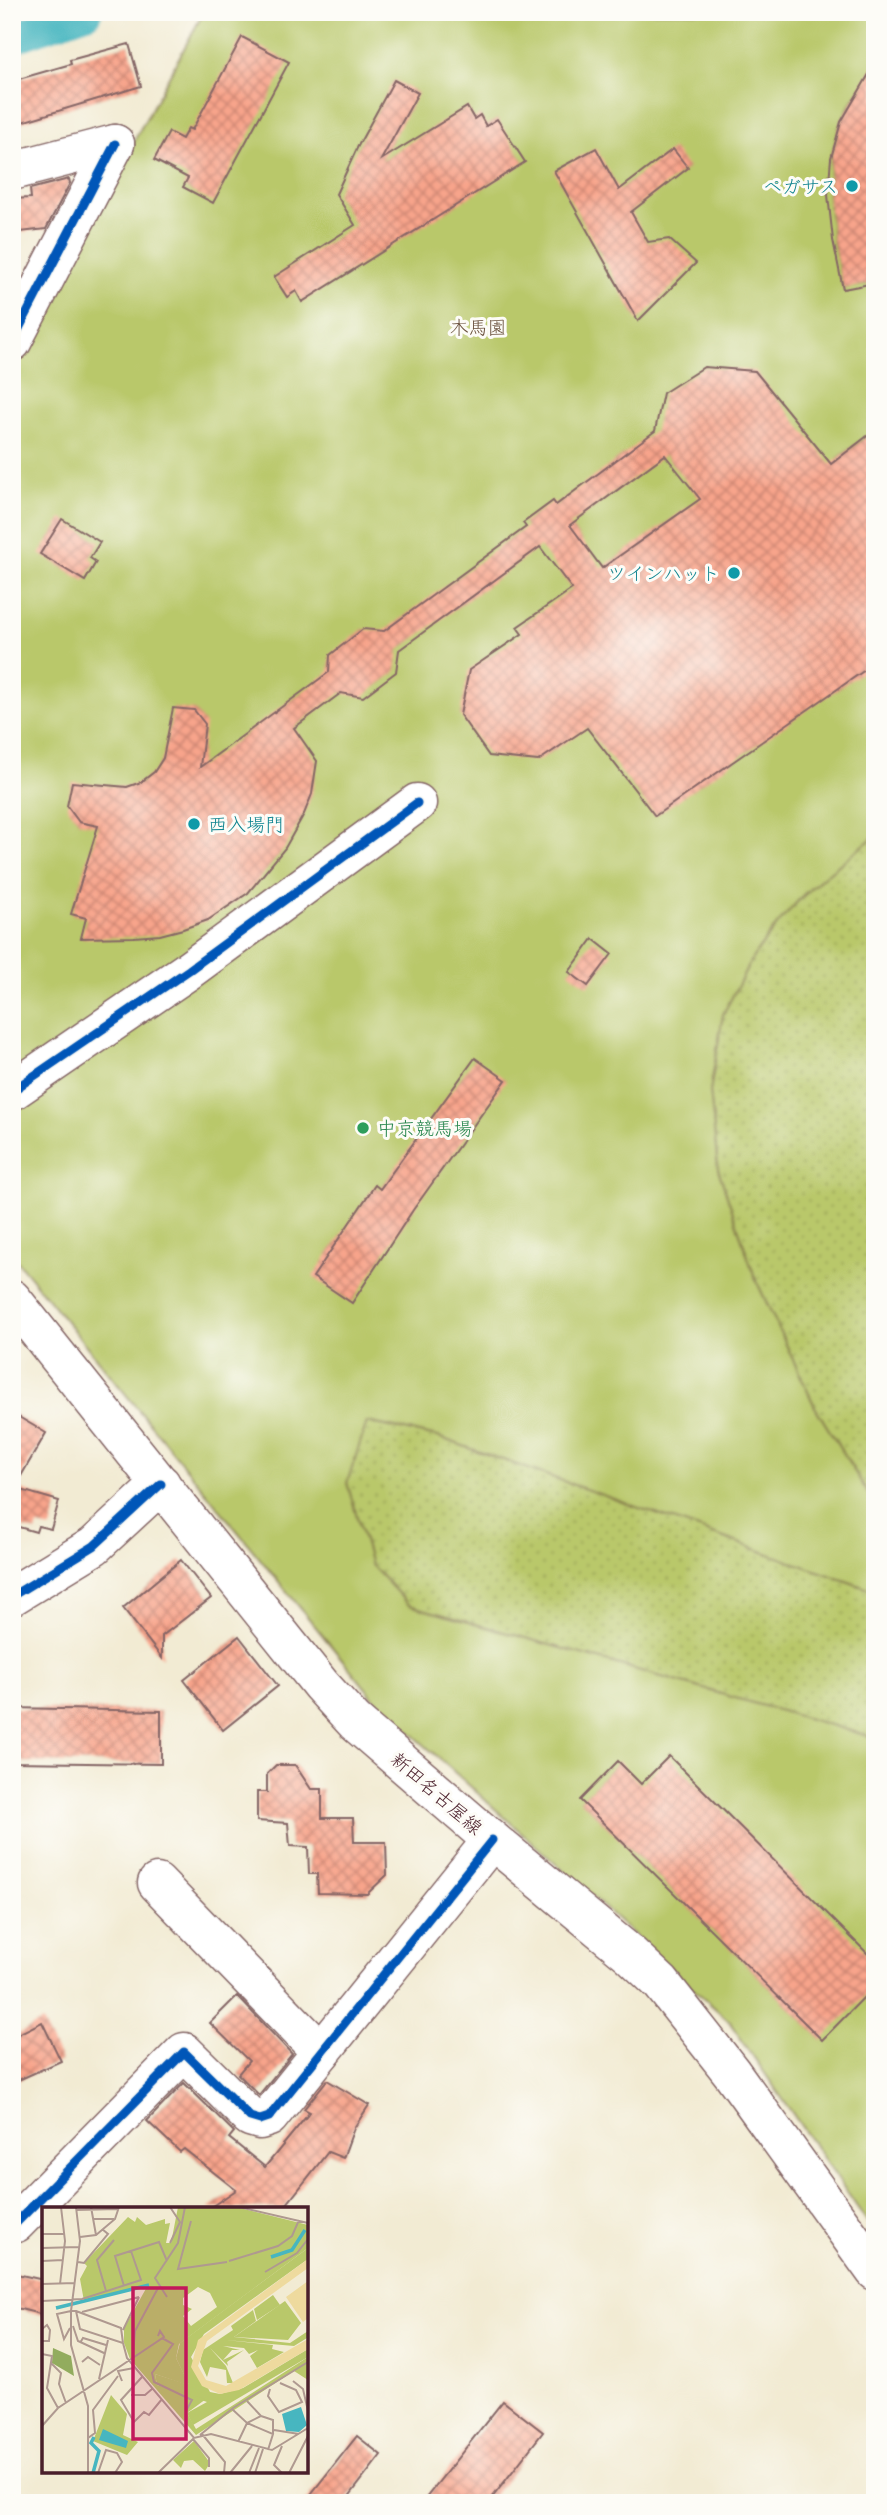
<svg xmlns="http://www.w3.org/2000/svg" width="887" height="2515" font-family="Delius,'Klee One',sans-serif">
	<defs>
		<pattern id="grass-dots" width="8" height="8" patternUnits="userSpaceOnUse" patternTransform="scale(1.75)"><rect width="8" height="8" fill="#b9c86a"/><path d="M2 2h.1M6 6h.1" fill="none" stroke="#a1ab5c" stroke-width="1.8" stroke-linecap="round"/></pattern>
		<pattern id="building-cross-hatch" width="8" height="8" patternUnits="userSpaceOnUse" patternTransform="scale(1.75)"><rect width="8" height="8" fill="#f8a48b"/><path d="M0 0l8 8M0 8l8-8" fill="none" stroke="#cb8572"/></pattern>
	</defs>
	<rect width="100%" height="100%" fill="#fdfcf7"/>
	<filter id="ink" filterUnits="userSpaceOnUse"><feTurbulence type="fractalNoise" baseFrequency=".0143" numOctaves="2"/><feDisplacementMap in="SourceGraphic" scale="14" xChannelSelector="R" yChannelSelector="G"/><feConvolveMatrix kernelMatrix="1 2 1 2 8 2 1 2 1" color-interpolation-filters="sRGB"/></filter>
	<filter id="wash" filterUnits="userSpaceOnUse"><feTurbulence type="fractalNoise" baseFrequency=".00686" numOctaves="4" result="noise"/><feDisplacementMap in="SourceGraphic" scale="28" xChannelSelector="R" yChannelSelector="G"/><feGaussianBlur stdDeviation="1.57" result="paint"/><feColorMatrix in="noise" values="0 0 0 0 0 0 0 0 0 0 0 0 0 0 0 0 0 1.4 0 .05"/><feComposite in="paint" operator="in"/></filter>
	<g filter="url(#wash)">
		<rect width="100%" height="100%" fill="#f2ebd3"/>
		<g fill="url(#grass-dots)" stroke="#82744a" stroke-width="2">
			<path d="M 875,836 L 875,1505 L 815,1407 L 755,1278 L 718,1169 L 710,1091 L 723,1014 L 753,957 L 788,911 L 822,878 Z"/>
			<path d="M 366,1422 L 438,1437 L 875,1591 L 875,1738 L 409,1605 L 371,1565 L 347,1483 Z"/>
		</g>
		<path fill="#b9c86a" stroke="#82744a" stroke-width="2" d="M 206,12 L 875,12 L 875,69 L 851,103 L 841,122 L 831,158 L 828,195 L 833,240 L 843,288 L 875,283 L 875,430 L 839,458 L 875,504 L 875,836 L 822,878 L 803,895 L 771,932 L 753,957 L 723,1014 L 710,1091 L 718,1169 L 755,1278 L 815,1407 L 875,1505 L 875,1591 L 438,1437 L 367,1422 L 347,1483 L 371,1565 L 409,1605 L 875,1738 L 875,2233 L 728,2020 L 377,1702 L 12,1255 L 12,366 L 201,17 Z"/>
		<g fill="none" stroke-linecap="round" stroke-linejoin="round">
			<path stroke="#47b6c0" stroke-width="32" d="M 12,38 L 86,12"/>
		</g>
		<g id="blocks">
			<g fill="url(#building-cross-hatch)" fill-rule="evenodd">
				<path d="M 242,37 L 289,62 L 213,203 L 183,187 L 188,178 L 154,160 L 169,132 L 182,139 L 188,128 L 192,130 Z"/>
				<path d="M 129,44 L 141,86 L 12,125 L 12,81 L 71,64 L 70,60 Z"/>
				<path d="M 875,64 L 875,283 L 843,289 L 833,240 L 828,195 L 831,158 L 841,122 Z"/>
				<path d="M 394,80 L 418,93 L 381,160 L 467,107 L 474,119 L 480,115 L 486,126 L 497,119 L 525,162 L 302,302 L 296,291 L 287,297 L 274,277 L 355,225 L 336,194 L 358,146 Z"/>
				<path d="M 596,148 L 619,190 L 673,149 L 688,168 L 631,212 L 648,242 L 669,239 L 696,263 L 638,321 L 554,171 Z"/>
				<path d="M 69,179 L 70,183 L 46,229 L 12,233 L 12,199 L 31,198 L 30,189 Z"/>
				<path d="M 704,367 L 755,371 L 831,464 L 875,430 L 875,663 L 655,816 L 587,728 L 538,761 L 489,756 L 460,715 L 469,670 L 522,634 L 517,627 L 572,589 L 540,547 L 399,650 L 396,672 L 363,697 L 341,693 L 294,728 L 317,761 L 312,794 L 304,814 L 285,848 L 248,893 L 208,920 L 183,929 L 160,935 L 134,937 L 81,938 L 86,918 L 71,914 L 98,826 L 79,822 L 67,806 L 72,782 L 127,787 L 141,782 L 154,772 L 163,758 L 173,708 L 194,710 L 205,724 L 200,767 L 329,672 L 330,655 L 363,629 L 384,631 L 526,527 L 523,523 L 553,501 L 556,505 L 655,431 L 663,393 ZM 665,455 L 700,499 L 602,568 L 570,525 Z"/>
				<path d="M 62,519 L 100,542 L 90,558 L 96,562 L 85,581 L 40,554 Z"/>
				<path d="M 593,939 L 612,954 L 588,986 L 569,972 Z"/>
				<path d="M 475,1058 L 506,1080 L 413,1210 L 352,1303 L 313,1277 L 375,1185 L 380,1189 Z"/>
				<path d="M 12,1413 L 46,1433 L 14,1488 L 59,1501 L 51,1529 L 38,1526 L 36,1532 L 12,1525 Z"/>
				<path d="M 181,1560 L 211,1598 L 162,1636 L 162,1658 L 123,1608 Z"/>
				<path d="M 239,1636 L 278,1686 L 223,1730 L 184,1680 Z"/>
				<path d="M 12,1708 L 161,1711 L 161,1764 L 12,1762 Z"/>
				<path d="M 669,1756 L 875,1961 L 875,1986 L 822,2040 L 580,1800 L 618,1761 L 641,1784 Z"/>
				<path d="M 276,1765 L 295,1765 L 311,1789 L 322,1789 L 322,1818 L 353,1818 L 354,1842 L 386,1842 L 387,1875 L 367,1894 L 318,1893 L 317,1874 L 309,1874 L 308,1847 L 290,1846 L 288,1823 L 257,1821 L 257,1792 L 267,1792 L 267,1774 Z"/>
				<path d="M 237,1996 L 292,2054 L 259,2095 L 238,2074 L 249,2061 L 210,2023 Z"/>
				<path d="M 42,2022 L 61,2061 L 12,2083 L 12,2037 Z"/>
				<path d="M 327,2080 L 369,2105 L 354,2128 L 343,2158 L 328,2152 L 283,2209 L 208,2209 L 236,2190 L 184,2149 L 180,2152 L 147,2121 L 184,2083 L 234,2132 L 229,2138 L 265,2167 L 310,2112 L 304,2109 Z"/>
				<path d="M 12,2273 L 44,2280 L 44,2315 L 12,2307 Z"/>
				<path d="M 503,2401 L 543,2432 L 488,2503 L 422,2503 Z"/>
				<path d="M 357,2436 L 381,2455 L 344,2503 L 304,2503 Z"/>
			</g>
		</g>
	</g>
	<g filter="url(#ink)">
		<use href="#blocks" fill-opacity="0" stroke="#856666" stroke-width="2"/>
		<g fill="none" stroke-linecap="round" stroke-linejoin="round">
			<g stroke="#856666" stroke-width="41">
				<g id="minor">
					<path d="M 12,171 L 115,144"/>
					<path d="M 12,342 L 115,144"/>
					<path d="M 12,1091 L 189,970 L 417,803"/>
					<path d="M 12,1596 L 94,1546 L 161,1484"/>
					<path d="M 157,1883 L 321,2052"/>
					<path d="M 12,2218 L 16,2223 L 184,2052 L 250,2117 L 260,2120 L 269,2117 L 492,1840"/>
				</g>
			</g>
			<g stroke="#856666" stroke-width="41">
				<path id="major" d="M 12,1299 L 321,1685 L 355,1722 L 492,1840 L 630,1954 L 661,1983 L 732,2073 L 875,2271"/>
			</g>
			<use href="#minor" stroke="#fff" stroke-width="38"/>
			<use href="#major" stroke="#fff" stroke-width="38"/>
			<g stroke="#fdfcf7" stroke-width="13">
				<g id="cycleway">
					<path d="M 12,342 L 115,144"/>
					<path d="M 12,1091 L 189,970 L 417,803"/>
					<path d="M 12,1596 L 94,1546 L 161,1484"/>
					<path d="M 12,2218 L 16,2223 L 184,2052 L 250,2117 L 260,2120 L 269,2117 L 492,1840"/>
				</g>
			</g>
			<use href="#cycleway" stroke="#0057b8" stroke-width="9"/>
		</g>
	</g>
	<g fill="#0f9aa8" stroke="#fdfcf7" stroke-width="2.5">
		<circle cx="852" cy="186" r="7"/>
		<circle cx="734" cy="573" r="7"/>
		<circle cx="194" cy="824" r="7"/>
	</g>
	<circle fill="#2e9e5b" stroke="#fdfcf7" stroke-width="2.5" cx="363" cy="1128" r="7"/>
	<g text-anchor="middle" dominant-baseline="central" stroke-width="6" stroke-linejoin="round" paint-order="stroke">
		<g font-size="19" fill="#0d838f" stroke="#fdfcf7" text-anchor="end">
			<text x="838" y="186">ペガサス</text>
			<text x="720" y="573">ツインハット</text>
			<text x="208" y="824" text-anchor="start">西入場門</text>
		</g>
		<g font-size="19" fill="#6b523e" stroke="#fdfcf7">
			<text x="478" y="327">木馬園</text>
		</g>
		<g font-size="19" fill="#27864d" stroke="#fdfcf7" text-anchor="start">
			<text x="377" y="1128">中京競馬場</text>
		</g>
		<g font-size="19" fill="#4a1f2b" stroke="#fdfcf7">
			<text transform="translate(437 1793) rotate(41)">新田名古屋線</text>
		</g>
	</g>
	<g transform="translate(42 2207)">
		<rect width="266" height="266" fill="#f2ebd3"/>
		<path d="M 266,41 L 266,52 L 162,127 L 149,150 L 168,185 L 178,187 L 201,181 L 266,142 L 266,150 L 151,218 L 145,206 L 165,195 L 115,178 L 113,167 L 147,178 L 134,151 L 138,136 ZM 231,88 L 238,98 L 215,113 L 212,102 ZM 211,103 L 214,114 L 192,130 L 248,136 L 266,124 L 265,131 L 252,139 L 184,133 L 231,138 L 230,142 L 242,145 L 215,161 L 208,149 L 216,143 L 207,147 L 202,141 L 181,139 L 198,143 L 190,143 L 181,153 L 202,143 L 185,155 L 186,159 L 168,141 L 184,159 L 191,176 L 185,176 L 184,163 L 168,160 L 165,170 L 158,155 L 161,143 L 191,123 L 189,119 Z" fill="#b9c86a"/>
		<path d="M 11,141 L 29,149 L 32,169 L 10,156 Z" fill="#92ac5e"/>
		<path d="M 266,52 L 266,61 L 165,134 L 156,159 L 164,173 L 184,179 L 266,132 L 266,142 L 197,183 L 178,187 L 160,179 L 149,160 L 156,133 ZM 266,74 L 266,111 L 261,115 L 244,90 Z" fill="#eeda9e"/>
		<path d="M 136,0 L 194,0 L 266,18 L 266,41 L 137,137 L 134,151 L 148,179 L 113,167 L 115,178 L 164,192 L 145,206 L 154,222 L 266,150 L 266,173 L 252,164 L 154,228 L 88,152 L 82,136 L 82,121 L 106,78 L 42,94 L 38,72 L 45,59 L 42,56 L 86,10 L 93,15 L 95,10 L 104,18 L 123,12 L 123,17 L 128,16 L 124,36 L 129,36 ZM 156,80 L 168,86 L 175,100 L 149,119 L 141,109 L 150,102 L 141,98 L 141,91 ZM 243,94 L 259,116 L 246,133 L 192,130 ZM 69,188 L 85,207 L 81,228 L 96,235 L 85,248 L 51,234 ZM 152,234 L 168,256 L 163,264 L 151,253 L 142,254 L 139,261 L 131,253 Z" fill="#b9c86a" fill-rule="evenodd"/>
		<path d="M 259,200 L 265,218 L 257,225 L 244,224 L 240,207 ZM 61,222 L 86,234 L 84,241 L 57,233 Z" fill="#47b6c0"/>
		<path fill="none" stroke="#47b6c0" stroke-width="3.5" d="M 229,50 L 250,43 L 263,23M 14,101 L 107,78M 51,266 L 57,244 L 49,236 L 52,230"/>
		<path fill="none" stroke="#af9990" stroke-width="2" d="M 34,0 L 38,34 L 29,104 L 34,104 L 38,122 L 81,136 L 85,151 L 152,231 L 169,227 L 230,243 L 266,221M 49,0 L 54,28M 128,0 L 138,15 L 128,36M 197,0 L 266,16M 34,3 L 76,2M 51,12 L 72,12M 149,14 L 136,62 L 185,55M 0,27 L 23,27M 38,30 L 54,28 L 73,12 L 77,0M 0,41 L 37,40M 0,54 L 21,53M 187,54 L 236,39 L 250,29 L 257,13M 36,55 L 42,56 L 66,27 L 60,22M 223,65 L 255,46 L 266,32M 0,77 L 33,76M 18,77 L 23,34 L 19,0M 82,79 L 73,49 L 117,35 L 125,54M 64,84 L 55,53 L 72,33M 125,90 L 113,71 L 136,36 L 143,0M 0,94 L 40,92 L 99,73 L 89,44M 34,104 L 79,121 L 81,136M 40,105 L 97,90M 31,119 L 36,134 L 62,146M 28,121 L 22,132 L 15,107 L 29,104 L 29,138 L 46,199 L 46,266M 0,122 L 5,118 L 8,123 L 7,134 L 0,134M 81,123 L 97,90M 120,131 L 131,137 L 110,166 L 112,175 L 150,193 L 144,204M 38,136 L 41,131 L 64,138M 0,147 L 10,149 L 5,181 L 16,201M 91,147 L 93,124 L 116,81M 40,155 L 46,150 L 58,158M 9,156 L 19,166 L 17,177 L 24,196M 100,170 L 79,193 L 92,215 L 102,205 L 107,208 L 120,192M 57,172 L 66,133M 80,174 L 76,164 L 92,161M 251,174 L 261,182 L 266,204M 228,182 L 226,189 L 237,205 L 260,195 L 254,183 L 238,176M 89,188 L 103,188 L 110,182M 190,202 L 205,216 L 231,227 L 226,243M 219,209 L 231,213 L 231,227M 0,219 L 16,201 L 122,130 L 118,124 L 116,129M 232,223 L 257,227M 160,227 L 183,255 L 182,266M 158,228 L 191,201 L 266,155M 46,231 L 53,226 L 51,203 L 76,169M 151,232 L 167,251 L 167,260M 196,235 L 205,216 L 219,209 L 205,194M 8,266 L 33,266M 56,266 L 64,243 L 75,246 L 80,255 L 73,266M 116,266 L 152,231M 188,266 L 210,239M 207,266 L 217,241M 213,266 L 221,242M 240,266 L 232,258 L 240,239M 247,266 L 266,229"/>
		<path fill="#c2185b" fill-opacity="0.15" stroke="#c2185b" stroke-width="3.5" d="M 91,81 L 144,81 L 144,232 L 91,232 Z"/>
		<rect width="266" height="266" fill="none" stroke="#4a1f2b" stroke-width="3.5"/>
	</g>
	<rect width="887" height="2515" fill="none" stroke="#fdfcf7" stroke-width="42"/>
</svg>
